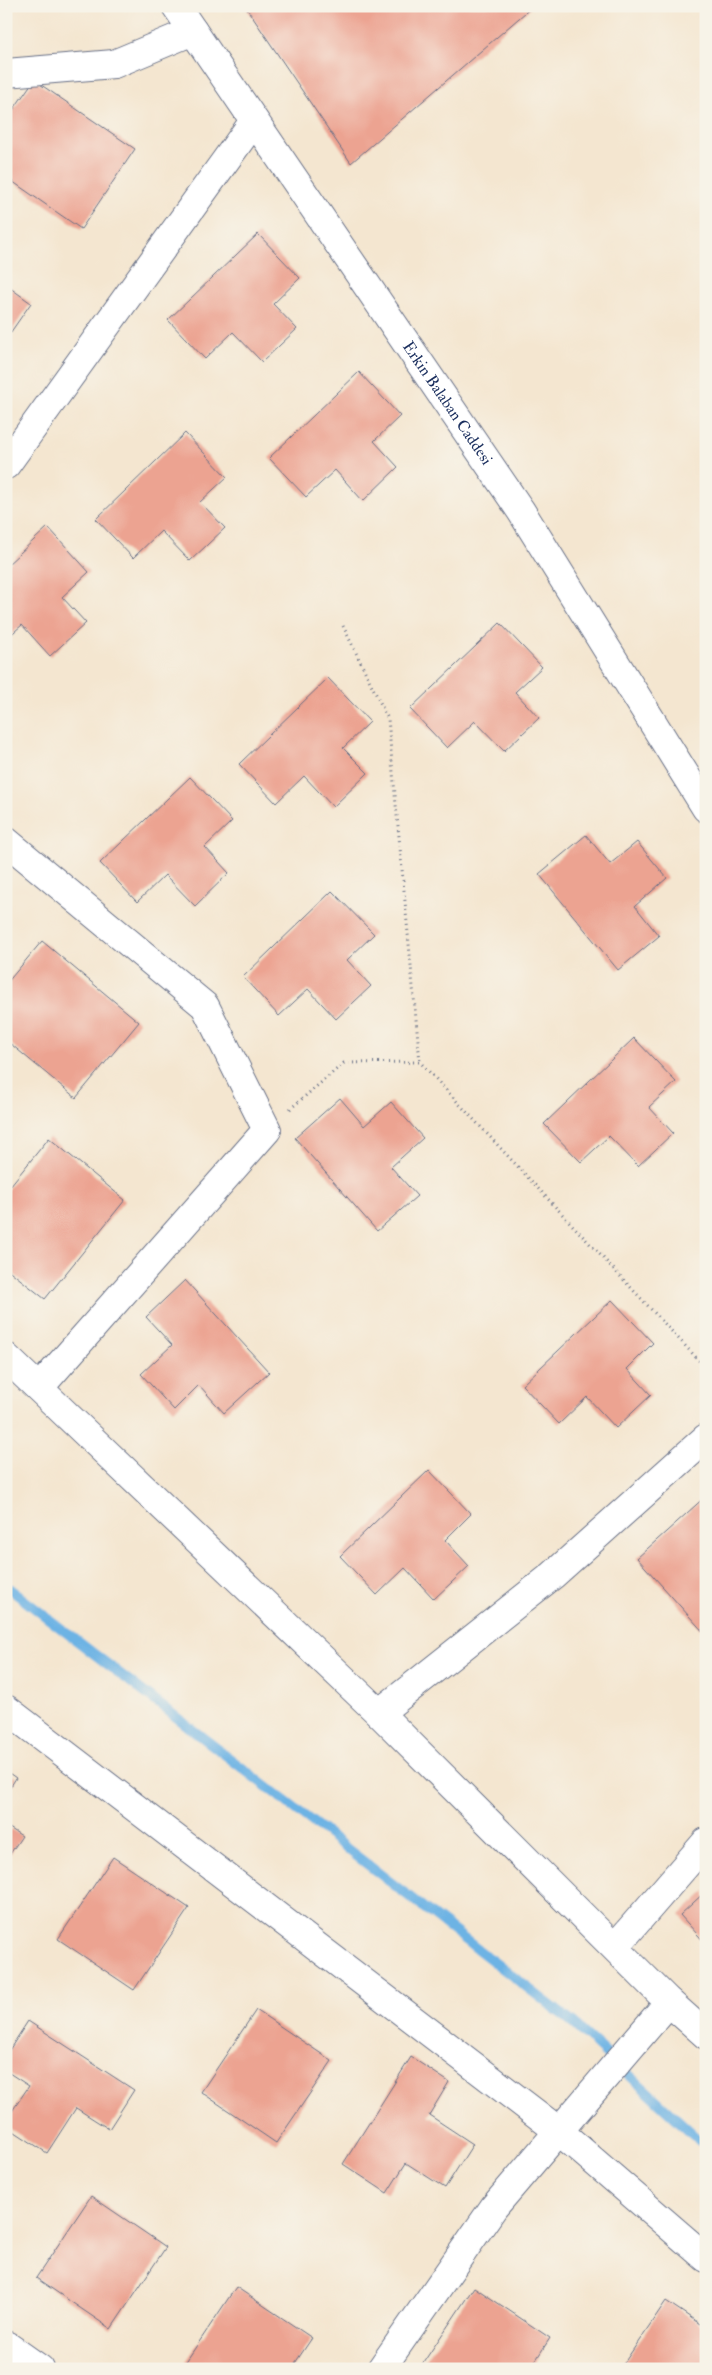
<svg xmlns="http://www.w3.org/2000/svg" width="712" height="2375" font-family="'IM FELL Double Pica',serif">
	<rect width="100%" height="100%" fill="#f7f3e8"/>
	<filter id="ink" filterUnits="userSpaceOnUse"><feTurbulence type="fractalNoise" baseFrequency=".02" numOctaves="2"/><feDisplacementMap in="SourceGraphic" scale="10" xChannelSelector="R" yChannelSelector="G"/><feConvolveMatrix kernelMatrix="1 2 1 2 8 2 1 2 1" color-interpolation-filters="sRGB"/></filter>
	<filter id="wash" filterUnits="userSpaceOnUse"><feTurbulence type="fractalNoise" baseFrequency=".0096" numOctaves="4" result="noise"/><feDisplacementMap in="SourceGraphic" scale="20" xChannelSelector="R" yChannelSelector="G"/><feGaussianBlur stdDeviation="1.12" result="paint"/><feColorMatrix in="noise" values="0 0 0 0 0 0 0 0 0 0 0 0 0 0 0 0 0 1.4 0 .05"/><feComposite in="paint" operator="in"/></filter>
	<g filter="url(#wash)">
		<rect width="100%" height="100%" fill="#f4e6d0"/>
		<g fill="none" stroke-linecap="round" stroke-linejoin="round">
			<path stroke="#6db3e4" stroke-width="10" d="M 6,1586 L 572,2022 L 706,2146"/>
		</g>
		<g id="blocks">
			<g fill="#eca391">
				<path d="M 245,6 L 533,6 L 351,163 Z"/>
				<path d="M 34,80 L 135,149 L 81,229 L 6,177 L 6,120 Z"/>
				<path d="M 258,234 L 300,278 L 273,304 L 297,329 L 262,362 L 233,332 L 205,359 L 168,320 Z"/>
				<path d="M 6,285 L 31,303 L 6,339 Z"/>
				<path d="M 359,372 L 400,416 L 374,441 L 398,467 L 363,501 L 335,470 L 306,497 L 269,458 Z"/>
				<path d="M 185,433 L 227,477 L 200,502 L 225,528 L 190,561 L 161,531 L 133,558 L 96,519 Z"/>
				<path d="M 48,527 L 89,572 L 62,597 L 86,623 L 50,656 L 22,625 L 6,639 L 6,566 Z"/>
				<path d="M 500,623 L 542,667 L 515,692 L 539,718 L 504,751 L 475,721 L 447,748 L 410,709 Z"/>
				<path d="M 328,678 L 370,722 L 343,748 L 368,773 L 333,807 L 304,776 L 276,803 L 239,764 Z"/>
				<path d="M 190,777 L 232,821 L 205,847 L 229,873 L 195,906 L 165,875 L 137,902 L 100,863 Z"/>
				<path d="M 586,835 L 610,864 L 637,842 L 667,878 L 635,906 L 659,936 L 618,970 L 539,874 Z"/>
				<path d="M 332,891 L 374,934 L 347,960 L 371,986 L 336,1019 L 308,989 L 279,1016 L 243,977 Z"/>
				<path d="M 42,941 L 139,1022 L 76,1098 L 6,1040 L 6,984 Z"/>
				<path d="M 634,1038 L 676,1082 L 649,1107 L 673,1133 L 638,1166 L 609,1136 L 581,1162 L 544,1124 Z"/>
				<path d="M 340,1098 L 364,1126 L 391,1102 L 423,1138 L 391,1167 L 417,1196 L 377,1231 L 295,1138 Z"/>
				<path d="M 49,1138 L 125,1200 L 45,1299 L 6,1268 L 6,1191 Z"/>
				<path d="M 185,1280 L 269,1372 L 224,1413 L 199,1385 L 174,1410 L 141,1374 L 172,1345 L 146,1317 Z"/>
				<path d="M 612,1300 L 653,1343 L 627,1369 L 651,1395 L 616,1428 L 587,1397 L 559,1424 L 522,1385 Z"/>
				<path d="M 429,1470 L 471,1514 L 445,1540 L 469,1566 L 434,1599 L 405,1568 L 377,1595 L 340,1556 Z"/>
				<path d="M 706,1496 L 706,1635 L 637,1558 Z"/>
				<path d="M 6,1771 L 16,1778 L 6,1794 Z"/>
				<path d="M 6,1826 L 22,1836 L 6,1860 Z"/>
				<path d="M 113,1857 L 189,1908 L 134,1990 L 58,1939 Z"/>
				<path d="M 706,1891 L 706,1944 L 680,1915 Z"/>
				<path d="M 256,2010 L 332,2061 L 276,2143 L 201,2092 Z"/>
				<path d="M 28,2021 L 134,2090 L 109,2129 L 76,2108 L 47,2153 L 6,2126 L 6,2120 L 29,2086 L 6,2071 L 6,2055 Z"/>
				<path d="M 411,2057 L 449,2082 L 429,2115 L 473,2144 L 445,2188 L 406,2163 L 387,2193 L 343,2164 Z"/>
				<path d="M 91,2196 L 166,2247 L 111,2329 L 36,2278 Z"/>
				<path d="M 236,2287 L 312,2338 L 291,2369 L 181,2369 Z"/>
				<path d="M 474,2287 L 550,2338 L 530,2369 L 419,2369 Z"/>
				<path d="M 666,2301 L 706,2328 L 706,2369 L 620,2369 Z"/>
			</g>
		</g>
	</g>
	<g filter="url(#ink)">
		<use href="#blocks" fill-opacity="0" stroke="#676f86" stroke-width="1"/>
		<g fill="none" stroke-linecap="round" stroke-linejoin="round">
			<g stroke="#676f86" stroke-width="30">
				<g id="minor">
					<path id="s1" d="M 176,6 L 521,511 L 706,808"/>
					<path d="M 6,73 L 114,64 L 193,31"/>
					<path d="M 6,465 L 254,121"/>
					<path d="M 6,841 L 205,1006 L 267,1130 L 39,1388"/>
					<path d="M 6,1357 L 379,1713 L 669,2002 L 706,2035"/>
					<path d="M 6,1709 L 560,2132 L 706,2258"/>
					<path d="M 379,1713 L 553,1575 L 706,1438"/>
					<path d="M 615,1947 L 706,1842"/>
					<path d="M 6,2345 L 40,2369"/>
					<path d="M 381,2369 L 494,2207 L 669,2002"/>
				</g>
			</g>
			<g stroke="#676f86" stroke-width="3" stroke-dasharray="1 4" stroke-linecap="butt">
				<path d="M 343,626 L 388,719 L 420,1062"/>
				<path d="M 290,1109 L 344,1063 L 420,1062 L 706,1368"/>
			</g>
			<use href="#minor" stroke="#fff" stroke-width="28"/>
		</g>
	</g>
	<g text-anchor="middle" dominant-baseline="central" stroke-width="4.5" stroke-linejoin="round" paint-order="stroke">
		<g font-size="16" fill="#1b2f5e" stroke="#f7f3e8">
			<text stroke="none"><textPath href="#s1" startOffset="481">Erkin Balaban Caddesi</textPath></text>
		</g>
	</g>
	<rect width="712" height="2375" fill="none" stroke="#f7f3e8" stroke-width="25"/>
</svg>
